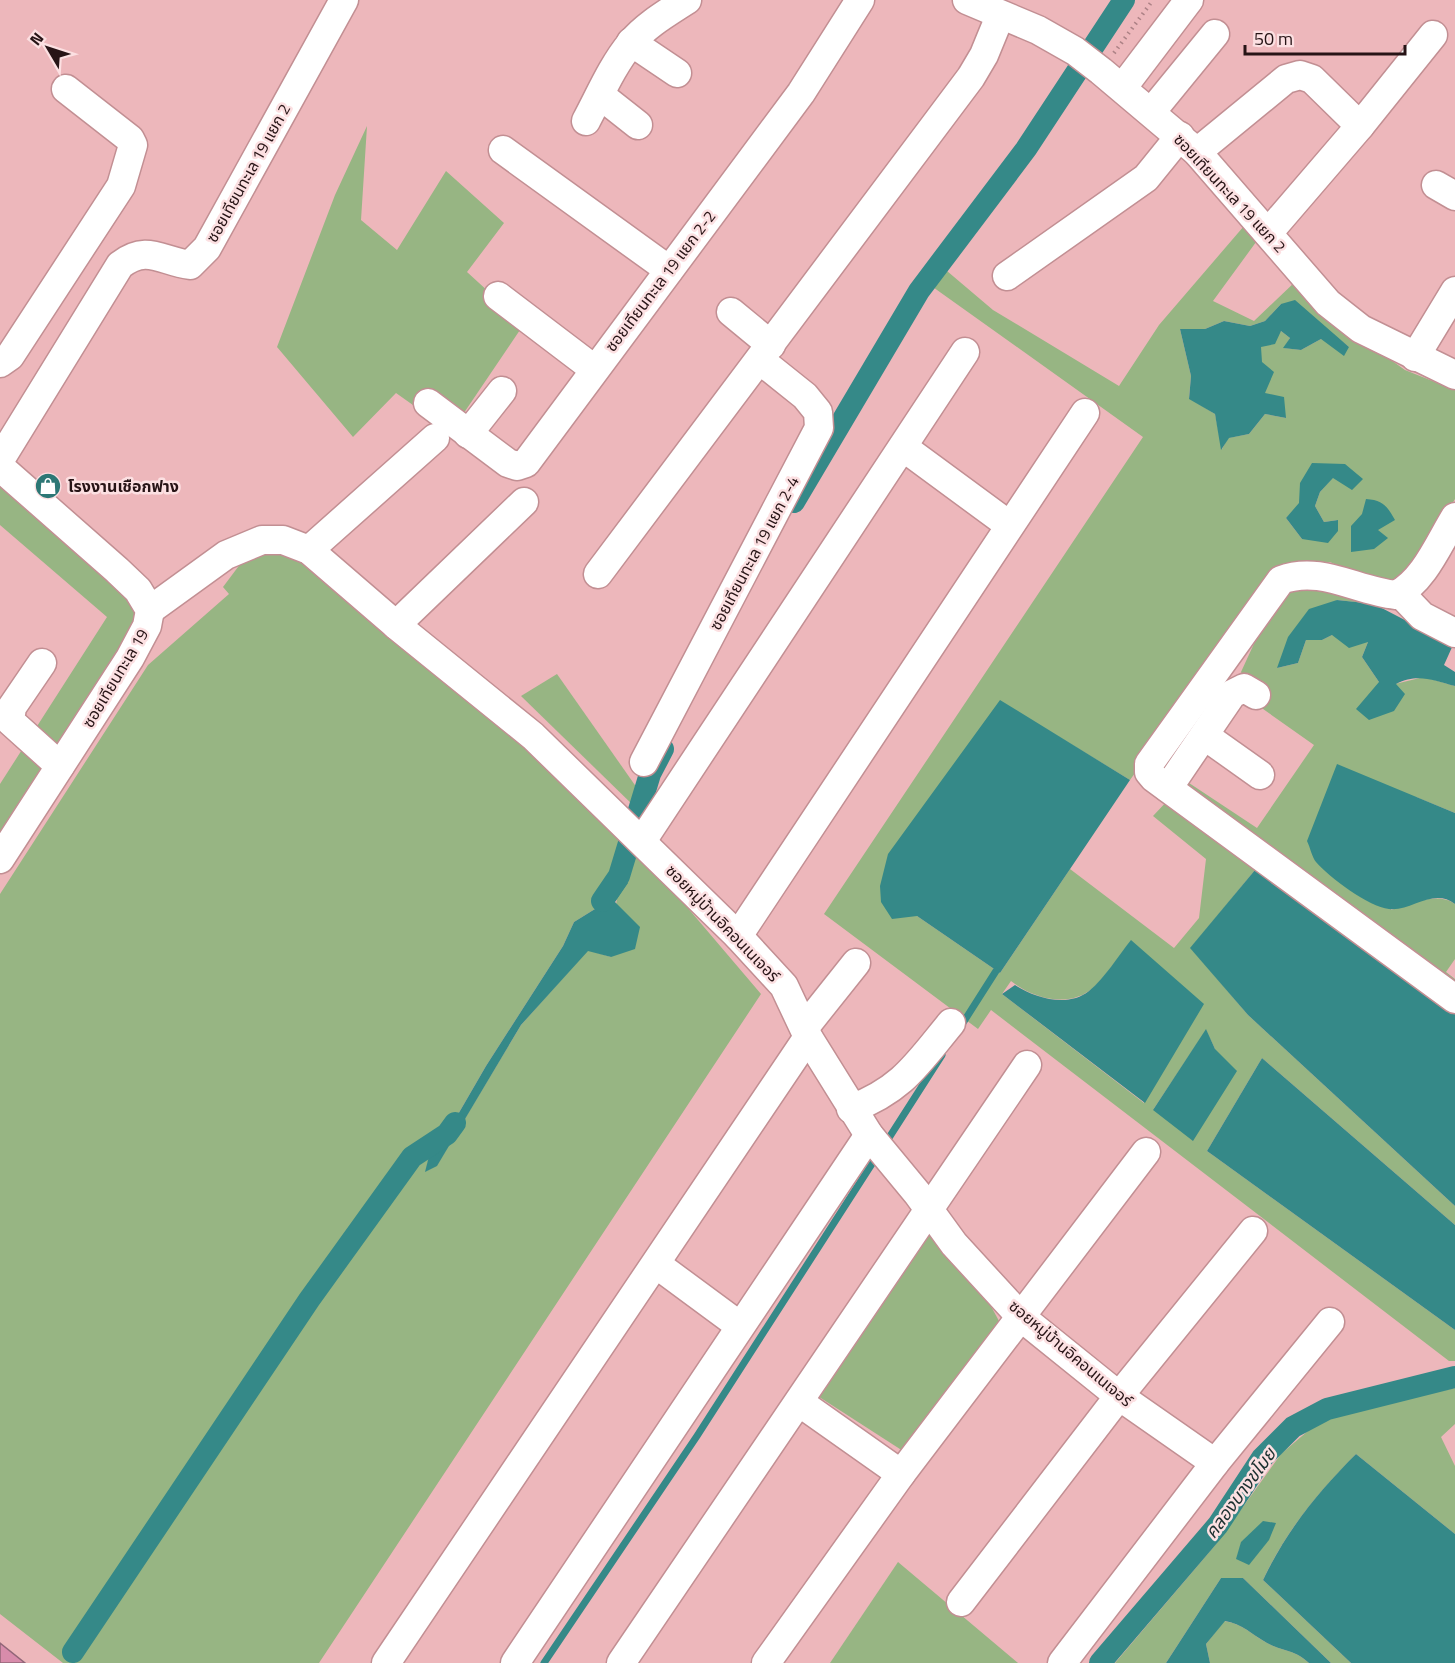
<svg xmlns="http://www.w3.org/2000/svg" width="1455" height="1663" font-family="'Titillium Web','Noto Sans Thai',sans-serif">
	<rect width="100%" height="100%" fill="#edb7bb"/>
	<g fill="#97b583" fill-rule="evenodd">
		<path d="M 367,126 L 361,220 L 397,250 L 446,171 L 504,223 L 467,272 L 524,324 L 451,432 L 396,393 L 353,437 L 277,347 L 335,195 Z"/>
		<path d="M 1244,226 L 1259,238 L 1213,301 L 1254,321 L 1296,281 L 1312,304 L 1405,370 L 1455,390 L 1455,499 L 1412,570 L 1400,580 L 1376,584 L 1330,562 L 1298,566 L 1267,587 L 1130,780 L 1000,701 L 917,916 L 1000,973 L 1070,869 L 1174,948 L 1199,918 L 1206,859 L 1153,816 L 1186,781 L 1257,828 L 1314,745 L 1256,704 L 1241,672 L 1269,611 L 1283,594 L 1312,584 L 1374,604 L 1337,600 L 1277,668 L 1298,663 L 1306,640 L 1322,640 L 1332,635 L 1368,642 L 1362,657 L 1379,682 L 1395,684 L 1424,677 L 1455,686 L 1455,813 L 1416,797 L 1391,910 C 1409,904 1438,891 1455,904 L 1455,959 L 1446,972 L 1455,979 L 1455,1010 L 1255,870 L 1191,948 L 1248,1015 L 1455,1206 L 1455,1225 L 1262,1058 L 1207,1151 L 1455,1330 L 1455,1361 L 1449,1361 L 991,1010 L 978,1029 L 824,914 L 1143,437 L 930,285 L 947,271 L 993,310 L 1119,386 L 1159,325 ZM 1281,304 L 1324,327 L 1349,347 L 1321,339 L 1301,350 L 1284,348 L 1290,338 L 1281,331 L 1260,347 L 1264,393 L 1286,418 L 1265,414 L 1249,434 L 1228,438 L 1222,449 L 1215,414 L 1189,398 L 1191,376 L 1180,329 L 1205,329 L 1224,321 L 1250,326 L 1265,321 ZM 1345,464 L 1320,492 L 1315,506 L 1324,522 L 1338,520 L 1302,539 L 1286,518 ZM 1131,941 L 1144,1103 L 1002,994 L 1011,981 C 1031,997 1065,1008 1089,991 C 1103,981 1120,955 1131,941 ZM 1206,1030 L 1215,1049 L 1153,1110 Z"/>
		<path d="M 0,485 L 136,601 L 139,616 L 133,632 L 0,835 L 0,784 L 107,617 L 0,525 Z"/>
		<path d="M 269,548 L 298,560 L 528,740 L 681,900 L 761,994 L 319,1663 L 63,1663 L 0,1614 L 0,894 L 148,665 L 229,594 L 223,587 L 241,563 ZM 619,876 L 611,957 L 588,950 L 521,1025 L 437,1165 L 426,1171 L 432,1143 L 425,1137 L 453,1123 L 486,1066 L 563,946 L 574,922 L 595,909 Z"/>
		<path d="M 557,674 L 644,798 L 637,809 L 521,696 Z"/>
		<path d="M 925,1233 L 942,1241 L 986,1297 L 999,1321 L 903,1451 L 813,1393 Z"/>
		<path d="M 1455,1388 L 1455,1424 L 1441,1437 L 1455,1466 L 1455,1534 L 1356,1454 C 1317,1494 1287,1529 1263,1580 L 1351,1663 L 1331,1663 L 1243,1578 L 1221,1578 L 1166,1663 L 1115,1663 L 1217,1543 L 1281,1454 L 1316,1424 L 1340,1412 Z"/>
		<path d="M 898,1562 L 1018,1663 L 830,1663 Z"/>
		<path d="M 1224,1621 C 1243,1624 1251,1634 1267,1643 C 1283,1652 1294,1649 1309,1663 L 1210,1663 L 1206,1644 Z"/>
	</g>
	<g fill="#358988">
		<path d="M 1295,300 L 1349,347 L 1344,356 L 1321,339 L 1301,350 L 1283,348 L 1290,338 L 1281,331 L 1275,344 L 1261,347 L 1262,362 L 1274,372 L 1265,393 L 1284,397 L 1286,418 L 1265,414 L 1249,434 L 1229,438 L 1221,450 L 1215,414 L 1189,399 L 1191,376 L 1180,329 L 1205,329 L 1224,321 L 1250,326 L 1265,321 L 1281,304 Z"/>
		<path d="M 1312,463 L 1345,464 L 1363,479 L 1352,490 L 1333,478 L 1320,492 L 1315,506 L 1324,522 L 1338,520 L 1338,531 L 1328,543 L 1302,539 L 1286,518 L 1299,503 L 1300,483 Z"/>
		<path d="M 1366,499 C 1383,500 1387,506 1395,520 L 1378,530 L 1388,538 L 1374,549 L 1351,552 L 1351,526 L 1362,514 Z"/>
		<path d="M 1337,600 L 1374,604 L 1453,645 L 1444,665 L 1455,672 L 1455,686 C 1433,680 1417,673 1396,684 L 1405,694 L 1394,711 L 1369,720 L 1356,709 L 1379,682 L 1362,657 L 1368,642 L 1349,648 L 1332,635 L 1322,640 L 1306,640 L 1298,663 L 1277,668 L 1288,637 L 1309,609 Z"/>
		<path d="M 1000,700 L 1130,780 L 1000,973 L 917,916 L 892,919 L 881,902 L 880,886 L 888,854 Z"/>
		<path d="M 1337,764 L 1455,813 L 1455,904 C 1433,887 1411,912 1389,909 C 1369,907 1329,877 1316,862 C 1312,857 1310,847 1307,841 Z"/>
		<path d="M 1255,870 L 1271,875 L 1455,1010 L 1455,1206 L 1248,1015 L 1190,948 Z"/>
		<path d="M 619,876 L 628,883 L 615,902 L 640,927 L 635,949 L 611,957 L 588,951 L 521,1025 L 437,1166 L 425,1172 L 432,1144 L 424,1137 L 453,1123 L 486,1066 L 563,946 L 574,922 L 595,909 Z"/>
		<path d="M 1131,940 L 1204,1004 L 1145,1103 L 1002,994 L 1015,985 C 1035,998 1068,1008 1089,991 C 1105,978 1118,956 1131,940 Z"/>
		<path d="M 1206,1029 L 1215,1049 L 1237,1071 L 1193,1141 L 1153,1110 Z"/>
		<path d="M 1262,1058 L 1455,1225 L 1455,1330 L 1207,1151 Z"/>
		<path d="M 1356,1454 L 1455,1534 L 1455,1663 L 1351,1663 L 1263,1580 C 1287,1530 1317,1493 1356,1454 Z"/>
		<path d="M 1263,1521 L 1276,1523 L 1269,1540 L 1249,1565 L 1236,1559 L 1241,1542 Z"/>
		<path d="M 1221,1578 L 1243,1578 L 1331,1663 L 1309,1663 C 1294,1649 1283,1652 1267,1643 C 1251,1634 1243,1624 1225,1621 L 1206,1644 L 1210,1663 L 1166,1663 Z"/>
	</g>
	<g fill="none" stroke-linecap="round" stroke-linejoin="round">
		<g stroke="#358988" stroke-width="7">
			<path d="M 961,1026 L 996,971"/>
			<path d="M 885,1144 L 942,1055"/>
			<path d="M 544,1663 L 697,1436 L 877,1156"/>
		</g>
		<g stroke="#358988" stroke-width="22">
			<path d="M 794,502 L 919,291 L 1026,149 L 1124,0"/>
			<path d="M 602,901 L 619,876 L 650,774 L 663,749"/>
			<path d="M 73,1652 L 309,1300 L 412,1157 L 447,1134 L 455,1123"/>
			<path d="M 1100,1663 L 1218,1525 L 1262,1458 L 1293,1427 L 1327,1409 L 1455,1377"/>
		</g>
	</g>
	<path fill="#d88cab" stroke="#926678" stroke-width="1.5" d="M 0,1643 L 25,1663 L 0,1663 Z"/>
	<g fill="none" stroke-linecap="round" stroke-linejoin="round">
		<g stroke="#c28f93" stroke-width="31">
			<g id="minor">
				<path d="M 967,0 L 1038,30 L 1075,51 L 1101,71 L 1197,152 L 1328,303 L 1361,329 L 1455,375"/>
				<path d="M 631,42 L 677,73"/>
				<path d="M 1123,87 L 1189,0"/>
				<path d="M 600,95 L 638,125"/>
				<path d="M 1152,111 L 1215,34"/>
				<path d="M 586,121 C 600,95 612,66 631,43 C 646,25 667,13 687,0"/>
				<path d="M 1360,126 L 1433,35"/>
				<path d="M 503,150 L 669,270"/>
				<path d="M 1197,152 L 1286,79 L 1300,75 L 1312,79 L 1360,126 L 1268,233"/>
				<path d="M 1436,185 L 1455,196"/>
				<path d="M 1007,276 L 1146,178 L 1180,136"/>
				<path d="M 498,296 L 594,369"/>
				<path d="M 731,312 L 771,345"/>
				<path d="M 1415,357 L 1455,291"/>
				<path d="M 0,363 L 10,356 L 121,186 L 133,145 L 130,139 L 66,89"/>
				<path d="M 428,403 L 508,463 L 517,466 L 526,463 L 801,93 L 860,0"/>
				<path d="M 468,434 L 502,391"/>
				<path d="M 903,447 L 1009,525"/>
				<path d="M 0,460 L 120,265 C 147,244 161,261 190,265 L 207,248 L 344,0"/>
				<path d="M 0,467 L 117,570 L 138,590 L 150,610 L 147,626 L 130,658 L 0,859"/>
				<path d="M 1455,517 C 1439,543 1424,581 1396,595 C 1356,591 1321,565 1281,580 L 1149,764 L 1149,772 L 1154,778 L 1455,999"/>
				<path d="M 309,550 L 435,438"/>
				<path d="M 598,574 L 971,77 L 984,55 L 1000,16"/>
				<path d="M 1400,593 L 1422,616 L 1455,633"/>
				<path d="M 150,610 L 226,555 L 262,540 L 283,540 L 309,550 L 396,625 L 533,736 L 738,936 L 784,986 L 808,1037 L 869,1135 L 917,1193 L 954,1244 L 1021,1317 L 1119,1396 L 1215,1463"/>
				<path d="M 396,625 L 524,502"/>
				<path d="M 42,663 L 12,707 L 10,721 L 60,766"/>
				<path d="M 1205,736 L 1260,775"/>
				<path d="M 644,762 L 819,428 L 818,412 L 805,396 L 760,360"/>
				<path d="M 1168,788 L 1232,694 L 1244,688 L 1256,695"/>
				<path d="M 642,841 L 965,352"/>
				<path d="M 738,936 L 1085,413"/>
				<path d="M 805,1027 L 856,963"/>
				<path d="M 851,1109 C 903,1089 917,1064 951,1023"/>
				<path d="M 656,1264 L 740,1326"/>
				<path d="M 799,1402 L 901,1474"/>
				<path d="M 961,1602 L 1119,1396 L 1253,1231"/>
				<path d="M 386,1663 L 808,1037"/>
				<path d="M 515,1663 L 869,1135"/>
				<path d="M 621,1663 L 1027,1065"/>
				<path d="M 766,1663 L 901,1474 L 1146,1152"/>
				<path d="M 1062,1663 L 1215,1463 L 1330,1322"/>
			</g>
		</g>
		<path stroke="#ad8286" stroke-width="4" stroke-dasharray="1.5 4.5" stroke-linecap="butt" d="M 1114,53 L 1153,0"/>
		<use href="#minor" stroke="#fff" stroke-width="28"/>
	</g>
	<defs>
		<g id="shop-disc" transform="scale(1.35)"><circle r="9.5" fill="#2d7775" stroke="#fce0e2"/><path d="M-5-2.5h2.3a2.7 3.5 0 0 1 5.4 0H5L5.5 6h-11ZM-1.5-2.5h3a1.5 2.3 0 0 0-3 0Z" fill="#fff"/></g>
	</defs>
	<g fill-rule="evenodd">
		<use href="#shop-disc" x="48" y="486"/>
	</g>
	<g text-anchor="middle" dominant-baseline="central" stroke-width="5" stroke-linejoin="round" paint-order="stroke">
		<g font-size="16" fill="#271416" stroke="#fce0e2">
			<text transform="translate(248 173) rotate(-61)">ซอยเทียนทะเล 19 แยก 2</text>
			<text transform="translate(1230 193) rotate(47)">ซอยเทียนทะเล 19 แยก 2</text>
			<text transform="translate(660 281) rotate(-53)">ซอยเทียนทะเล 19 แยก 2-2</text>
			<text transform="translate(754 553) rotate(-62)">ซอยเทียนทะเล 19 แยก 2-4</text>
			<text transform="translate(115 678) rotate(-59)">ซอยเทียนทะเล 19</text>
			<text transform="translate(723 923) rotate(46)">ซอยหมู่บ้านอิคอนเนเจอร์</text>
			<text transform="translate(1071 1353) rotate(40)">ซอยหมู่บ้านอิคอนเนเจอร์</text>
		</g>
		<g font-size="16" font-weight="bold" fill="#271416" stroke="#fce0e2" text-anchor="start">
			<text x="68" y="486">โรงงานเชือกฟาง</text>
		</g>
		<g font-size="18" font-style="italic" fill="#1b2f2f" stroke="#fce0e2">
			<text transform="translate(1240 1493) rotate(-54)">คลองบางขโมย</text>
		</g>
	</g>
	<g transform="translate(48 48) rotate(309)" stroke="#fce0e2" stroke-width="4.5" paint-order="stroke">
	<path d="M0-4.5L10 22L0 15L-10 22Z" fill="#271416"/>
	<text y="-9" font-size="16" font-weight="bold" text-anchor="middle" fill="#271416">N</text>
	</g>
	<path d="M1245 45v9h160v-9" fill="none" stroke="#271416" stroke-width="3"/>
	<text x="1254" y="45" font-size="18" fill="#271416" stroke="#fce0e2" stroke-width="4.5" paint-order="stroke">50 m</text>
</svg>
